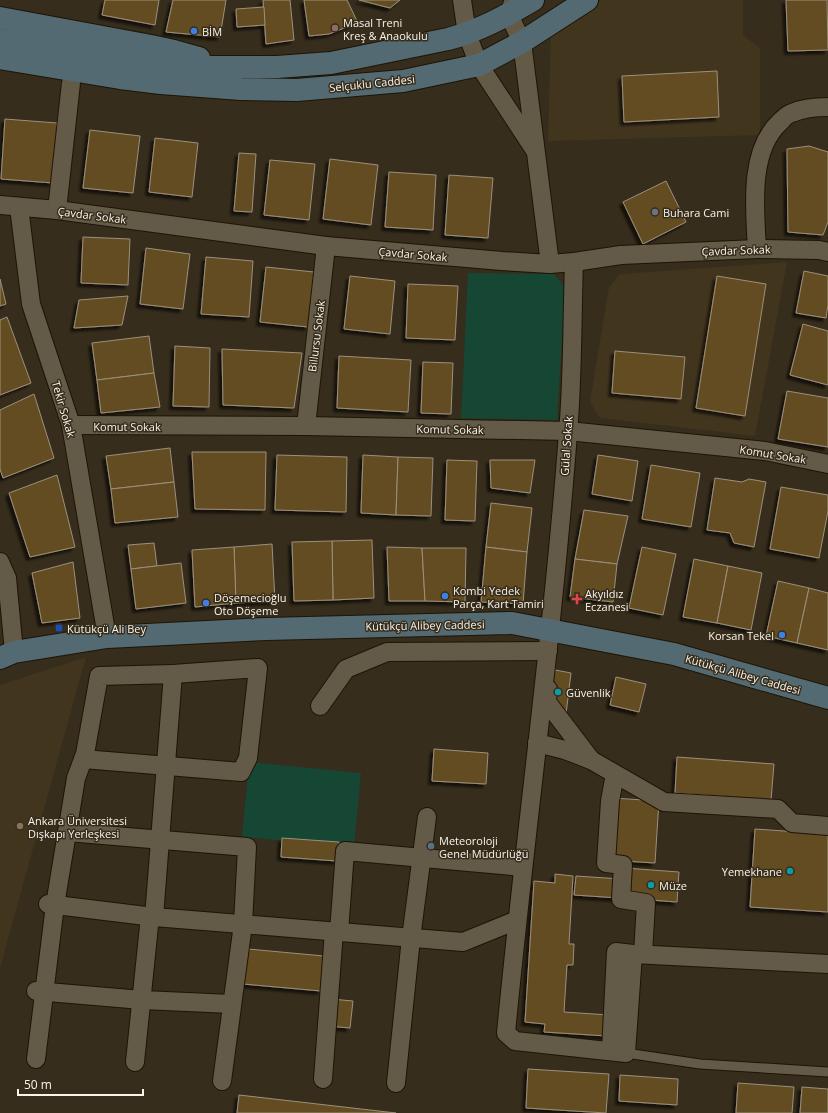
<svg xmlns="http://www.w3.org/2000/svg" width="828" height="1113" font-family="'Open Sans',sans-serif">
	<defs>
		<filter id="shadow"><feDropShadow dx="-3.5" dy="3.5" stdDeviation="1" flood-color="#0009"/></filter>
	</defs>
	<rect width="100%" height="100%" fill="#362d1c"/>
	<g fill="#42351e">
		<path d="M 602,0 L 743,0 L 743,35 L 760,48 L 760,135 L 548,141 L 551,32 Z"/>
		<path d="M 787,262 L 755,436 L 600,418 L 590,402 L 609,287 L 620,274 Z"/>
		<path d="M 86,657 L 0,968 L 0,685 Z"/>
	</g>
	<g fill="#154734">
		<path d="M 468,273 L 554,274 L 565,287 L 557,420 L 461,418 Z"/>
		<path d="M 249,762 L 361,773 L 354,847 L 242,837 Z"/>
	</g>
	<g fill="#644c20" stroke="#9b907d" filter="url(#shadow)">
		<path d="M 105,0 L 159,0 L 155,25 L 102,15 Z"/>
		<path d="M 173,0 L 226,0 L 220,37 L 166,32 Z"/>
		<path d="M 263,0 L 290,0 L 294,40 L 266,44 Z"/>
		<path d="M 304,0 L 347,0 L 357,21 L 347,27 L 329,34 L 309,36 Z"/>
		<path d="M 359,0 L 400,0 L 390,8 Z"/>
		<path d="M 786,0 L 827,0 L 828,50 L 788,51 Z"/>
		<path d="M 264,7 L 265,25 L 237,27 L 236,9 Z"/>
		<path d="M 717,71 L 719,117 L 624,122 L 622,76 Z"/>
		<path d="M 5,119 L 57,123 L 53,183 L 1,179 Z"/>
		<path d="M 90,130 L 140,136 L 133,193 L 83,188 Z"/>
		<path d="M 155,138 L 198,143 L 192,197 L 149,192 Z"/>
		<path d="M 809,146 L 828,152 L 828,222 L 823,235 L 788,232 L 787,149 Z"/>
		<path d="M 239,153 L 256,154 L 252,212 L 234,211 Z"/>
		<path d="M 330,159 L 378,165 L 371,225 L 323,219 Z"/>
		<path d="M 270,160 L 315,164 L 309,220 L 264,215 Z"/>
		<path d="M 389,172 L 436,175 L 433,230 L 385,227 Z"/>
		<path d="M 449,175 L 493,178 L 488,238 L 445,235 Z"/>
		<path d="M 666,181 L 686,222 L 643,244 L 623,202 Z"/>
		<path d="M 83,237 L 130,239 L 128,285 L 81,283 Z"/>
		<path d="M 146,248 L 190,254 L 183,309 L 140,304 Z"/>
		<path d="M 206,257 L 253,261 L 249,317 L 201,314 Z"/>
		<path d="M 266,267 L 314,272 L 308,327 L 260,322 Z"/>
		<path d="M 804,271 L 828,276 L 828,305 L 826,318 L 796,313 Z"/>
		<path d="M 350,276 L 395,281 L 390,334 L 344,329 Z"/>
		<path d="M 717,276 L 766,284 L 745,416 L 696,408 Z"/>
		<path d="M 0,279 L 6,304 L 0,306 Z"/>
		<path d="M 408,284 L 458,286 L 455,340 L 406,338 Z"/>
		<path d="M 128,296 L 122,325 L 74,328 L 79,300 Z"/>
		<path d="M 7,317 L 31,383 L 0,395 L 0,320 Z"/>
		<path d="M 803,324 L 828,331 L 828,385 L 790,375 Z"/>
		<path d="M 149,336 L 154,373 L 97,380 L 92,343 Z"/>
		<path d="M 175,346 L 210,348 L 209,407 L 173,406 Z"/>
		<path d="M 222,349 L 302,353 L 294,408 L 223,405 Z"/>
		<path d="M 615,351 L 685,357 L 681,399 L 612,393 Z"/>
		<path d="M 339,356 L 411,360 L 408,412 L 337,408 Z"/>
		<path d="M 423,362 L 453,363 L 451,414 L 421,413 Z"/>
		<path d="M 154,373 L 160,407 L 101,413 L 97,380 Z"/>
		<path d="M 787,391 L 828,398 L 828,447 L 778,439 Z"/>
		<path d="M 34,394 L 54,458 L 3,478 L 0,469 L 0,410 Z"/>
		<path d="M 170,448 L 174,482 L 111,489 L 106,456 Z"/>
		<path d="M 192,452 L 266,452 L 265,510 L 195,509 Z"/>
		<path d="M 277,455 L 347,457 L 346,512 L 275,510 Z"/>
		<path d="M 363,455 L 398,457 L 396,515 L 361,513 Z"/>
		<path d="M 598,455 L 638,461 L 632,501 L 592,494 Z"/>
		<path d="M 398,457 L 433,458 L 431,516 L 396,515 Z"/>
		<path d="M 447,460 L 477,461 L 475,521 L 445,520 Z"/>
		<path d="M 490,460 L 535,460 L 530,493 L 491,488 Z"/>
		<path d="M 651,465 L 700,473 L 691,527 L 642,519 Z"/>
		<path d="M 57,475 L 75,547 L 30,557 L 9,493 Z"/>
		<path d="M 715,478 L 742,482 L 749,479 L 766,482 L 754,547 L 734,543 L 730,533 L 707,530 Z"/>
		<path d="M 174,482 L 178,517 L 115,523 L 111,489 Z"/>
		<path d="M 781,487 L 828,495 L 828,511 L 819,558 L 770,549 Z"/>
		<path d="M 491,503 L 532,508 L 527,552 L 486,547 Z"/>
		<path d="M 584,510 L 628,516 L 617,564 L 575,559 Z"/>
		<path d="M 372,540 L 374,598 L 333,600 L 332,541 Z"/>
		<path d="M 332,541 L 333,600 L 294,601 L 292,542 Z"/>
		<path d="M 154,543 L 157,566 L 131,569 L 128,545 Z"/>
		<path d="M 272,544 L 275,601 L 236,603 L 234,547 Z"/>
		<path d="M 234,547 L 236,603 L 195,607 L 192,550 Z"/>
		<path d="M 387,547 L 422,548 L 425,601 L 389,601 Z"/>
		<path d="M 486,547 L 527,552 L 523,604 L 481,602 Z"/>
		<path d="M 642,547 L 676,554 L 663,615 L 629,608 Z"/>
		<path d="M 422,548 L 466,548 L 465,602 L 425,601 Z"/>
		<path d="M 575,559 L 617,564 L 613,602 L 570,597 Z"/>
		<path d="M 694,559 L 728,566 L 717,623 L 683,617 Z"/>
		<path d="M 73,562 L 80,618 L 42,623 L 32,573 Z"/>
		<path d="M 181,563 L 186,603 L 136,609 L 131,569 Z"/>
		<path d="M 728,566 L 762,573 L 751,630 L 717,623 Z"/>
		<path d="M 778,581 L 809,588 L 797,643 L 766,636 Z"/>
		<path d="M 809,588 L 828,593 L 828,650 L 797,643 Z"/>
		<path d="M 550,669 L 571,673 L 566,714 L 544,711 Z"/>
		<path d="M 616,677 L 646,684 L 639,712 L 610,705 Z"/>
		<path d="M 434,749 L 488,753 L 486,784 L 432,781 Z"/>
		<path d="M 677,757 L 774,764 L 771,800 L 675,793 Z"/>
		<path d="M 613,798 L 659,801 L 655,863 L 609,860 Z"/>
		<path d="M 755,829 L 828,834 L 828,912 L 750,907 Z"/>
		<path d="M 282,838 L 339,842 L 337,861 L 281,857 Z"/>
		<path d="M 625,868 L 679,872 L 677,902 L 623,898 Z"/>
		<path d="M 555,874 L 573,876 L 569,944 L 574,944 L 573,965 L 567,965 L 564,1012 L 609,1015 L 607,1036 L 544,1032 L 545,1024 L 525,1022 L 534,881 L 555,883 Z"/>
		<path d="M 576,876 L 621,879 L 619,898 L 574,895 Z"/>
		<path d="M 248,949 L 324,956 L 321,991 L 243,984 Z"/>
		<path d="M 331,999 L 353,1001 L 350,1028 L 328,1026 Z"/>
		<path d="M 528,1069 L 609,1074 L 606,1113 L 526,1108 Z"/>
		<path d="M 620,1075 L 678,1079 L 677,1105 L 619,1101 Z"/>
		<path d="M 738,1083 L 794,1087 L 792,1113 L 736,1113 Z"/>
		<path d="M 802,1087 L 828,1089 L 828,1113 L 800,1113 Z"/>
		<path d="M 239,1095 L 396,1113 L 237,1113 Z"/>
	</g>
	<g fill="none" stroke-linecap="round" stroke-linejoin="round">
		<g stroke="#1d1506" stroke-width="11">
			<path id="lane" d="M 626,1053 L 700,1064 L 828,1072"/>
		</g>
		<g stroke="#1d1506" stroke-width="20">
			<g id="street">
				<path d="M 462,0 L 467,34 L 479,65 L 534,149"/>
				<path d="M 513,2 L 509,15 L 522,42 L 550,264"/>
				<path d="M 0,205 L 57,210 L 326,246 L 502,261 L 550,264 L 574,262 L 621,255 L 757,249 L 819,250 L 828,252"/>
				<path d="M 19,207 L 31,304 L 71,425 L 107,637"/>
				<path d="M 57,210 L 71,83"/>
				<path d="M 757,249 C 755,210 748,151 780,122 C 783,119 787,114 792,113 C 803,108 816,107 828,107"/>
				<path d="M 574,262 C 572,319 573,376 568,433 C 553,634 525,833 506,1033 L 515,1041 L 626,1053 L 633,954"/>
				<path d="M 71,425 L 306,426 L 568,431 L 765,451 L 828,464"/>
				<path d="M 306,426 L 326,246"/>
				<path d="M 0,562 L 7,578 L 14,652"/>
				<path d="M 548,689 L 547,702 L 591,760"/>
				<path d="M 320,706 L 346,669 L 387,652 L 548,651"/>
				<path d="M 537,743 L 565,750 L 591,760 L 664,802 L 778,809 L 792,823 L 828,826"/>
				<path d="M 83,759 L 241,772 L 248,758 L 258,668 L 173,674"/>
				<path d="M 615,774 L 610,801 L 606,863 L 623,865 L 621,899 L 646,903 L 643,954"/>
				<path d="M 67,832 L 247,847 L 243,924 L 222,1081"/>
				<path d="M 48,904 L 154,917 L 463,942 L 517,920"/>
				<path d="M 339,932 L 345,851 L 523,867"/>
				<path d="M 36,991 L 142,1000 L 232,1004"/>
				<path d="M 611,1051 L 616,952 L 633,954 L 828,964"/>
				<path d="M 36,1059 L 55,905 L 76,778 L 85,754 L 99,676 L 173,674 L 154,917"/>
				<path d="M 135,1062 L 150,916"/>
				<path d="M 323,1079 L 334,931"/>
				<path d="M 396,1083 L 411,938 L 427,817"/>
			</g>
		</g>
		<g stroke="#1d1506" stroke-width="24">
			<g id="secondary">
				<path d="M 0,18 L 151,46 L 174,51 L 199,58"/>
				<path d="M 0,40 L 158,65 L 192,67 L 277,67 L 331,63 L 448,39 C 479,31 506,16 533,0"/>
				<path d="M 0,58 L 120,78 L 161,83 L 241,89 L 297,90 L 403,81 L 479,65 L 522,42 L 587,0"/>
				<path d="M 0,658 L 14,652 L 107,637 L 266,629 L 512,623 L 674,654 L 828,698"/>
			</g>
		</g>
		<use href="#lane" stroke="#645a48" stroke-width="9"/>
		<use href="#street" stroke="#645a48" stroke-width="18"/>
		<use href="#secondary" stroke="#546a72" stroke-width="22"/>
	</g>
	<g fill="#8d6e63" stroke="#362d1c" stroke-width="1.5">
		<circle cx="335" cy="28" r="4"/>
		<circle cx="20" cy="826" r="4"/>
	</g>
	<g fill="#3f7fe0" stroke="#362d1c" stroke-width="1.5">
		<circle cx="194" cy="31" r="4"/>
		<circle cx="445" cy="596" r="4"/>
		<circle cx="206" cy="603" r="4"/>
		<circle cx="782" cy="635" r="4"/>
	</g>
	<circle fill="#6b7280" stroke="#362d1c" stroke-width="1.5" cx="655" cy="212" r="4"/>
	<path fill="#e0444e" stroke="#362d1c" stroke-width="1.5" d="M575 593h4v4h4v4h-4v4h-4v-4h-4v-4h4z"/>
	<rect fill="#1a4fb4" stroke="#362d1c" stroke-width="1.5" x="55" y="624" width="8" height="8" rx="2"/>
	<g fill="#0f9aa8" stroke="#362d1c" stroke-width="1.5">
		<circle cx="558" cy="692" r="4"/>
		<circle cx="790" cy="871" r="4"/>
		<circle cx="651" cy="885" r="4"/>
	</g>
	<circle fill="#5c6f8a" stroke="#362d1c" stroke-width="1.5" cx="431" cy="846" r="4"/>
	<g text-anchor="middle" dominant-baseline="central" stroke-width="3" stroke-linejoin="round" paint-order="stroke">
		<g font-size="11" fill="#f9f3e9" stroke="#362d1c" text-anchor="start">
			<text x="343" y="22">Masal Treni<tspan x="343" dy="13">Kreş &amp; Anaokulu</tspan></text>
			<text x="202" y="31">BİM</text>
			<text x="663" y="212">Buhara Cami</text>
			<text x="453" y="590">Kombi Yedek<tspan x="453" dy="13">Parça, Kart Tamiri</tspan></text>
			<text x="585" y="593">Akyıldız<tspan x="585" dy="13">Eczanesi</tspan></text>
			<text x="214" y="597">Döşemecioğlu<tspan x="214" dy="13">Oto Döşeme</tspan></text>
			<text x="67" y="628">Kütükçü Ali Bey</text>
			<text x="774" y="635" text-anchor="end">Korsan Tekel</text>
			<text x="566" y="692">Güvenlik</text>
			<text x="28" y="820">Ankara Üniversitesi<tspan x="28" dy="13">Dışkapı Yerleşkesi</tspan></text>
			<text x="439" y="840">Meteoroloji<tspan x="439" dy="13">Genel Müdürlüğü</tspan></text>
			<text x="782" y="871" text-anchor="end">Yemekhane</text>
			<text x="659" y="885">Müze</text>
		</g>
		<g font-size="11" fill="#f9f3e9" stroke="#362d1c">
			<text transform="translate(372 83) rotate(-6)">Selçuklu Caddesi</text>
			<text transform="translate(92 215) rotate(7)">Çavdar Sokak</text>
			<text transform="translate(736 250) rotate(-2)">Çavdar Sokak</text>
			<text transform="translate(413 254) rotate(5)">Çavdar Sokak</text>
			<text transform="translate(316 336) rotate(-83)">Billursu Sokak</text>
			<text transform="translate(64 409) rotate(74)">Tekir Sokak</text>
			<text x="127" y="426">Komut Sokak</text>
			<text transform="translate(450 429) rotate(1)">Komut Sokak</text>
			<text transform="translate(566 446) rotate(-86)">Gülal Sokak</text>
			<text transform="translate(773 454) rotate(9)">Komut Sokak</text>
			<text transform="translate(425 625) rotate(-1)">Kütükçü Alibey Caddesi</text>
			<text transform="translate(743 674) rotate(16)">Kütükçü Alibey Caddesi</text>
		</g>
	</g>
	<path d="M18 1089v6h125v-6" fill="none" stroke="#f9f3e9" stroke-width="2"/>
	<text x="24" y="1089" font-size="12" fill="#f9f3e9" stroke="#362d1c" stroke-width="3" paint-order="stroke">50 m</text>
</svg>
